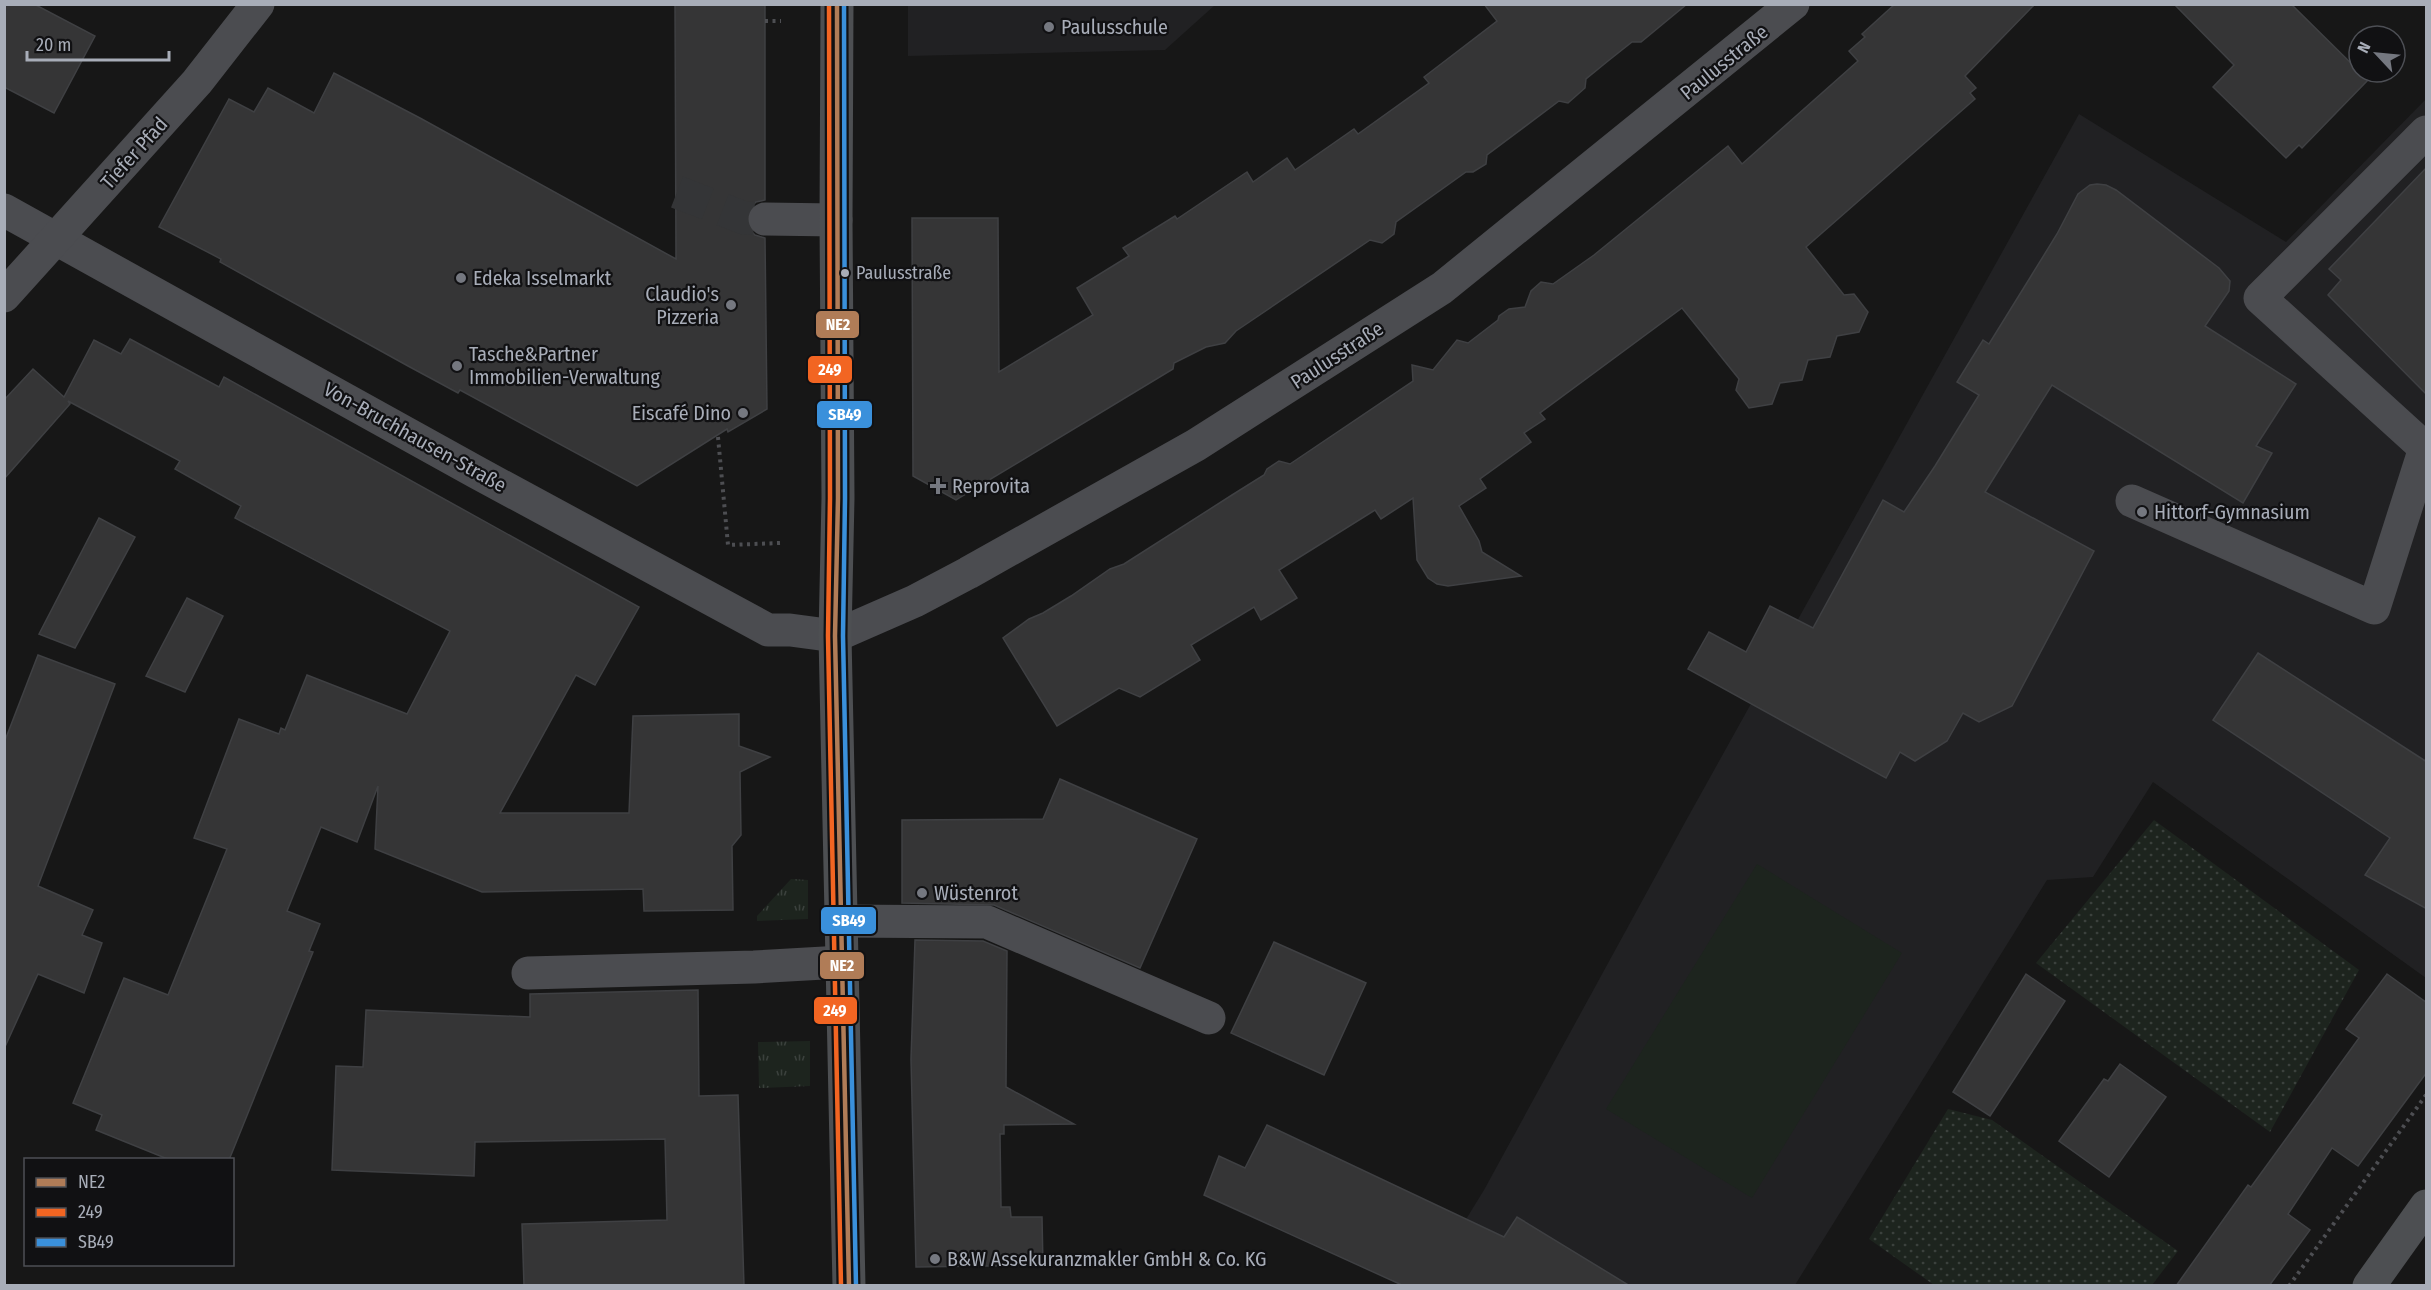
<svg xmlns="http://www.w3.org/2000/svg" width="2431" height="1290" font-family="'Fira Sans Condensed',sans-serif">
	<defs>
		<pattern id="grass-tufts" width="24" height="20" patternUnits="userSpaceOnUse" patternTransform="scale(1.5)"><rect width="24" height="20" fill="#1d241e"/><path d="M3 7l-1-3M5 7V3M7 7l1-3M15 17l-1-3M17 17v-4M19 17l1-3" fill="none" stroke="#3b413d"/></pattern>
		<pattern id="garden-dots" width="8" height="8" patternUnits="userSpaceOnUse" patternTransform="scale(1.5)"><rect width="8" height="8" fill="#1d241e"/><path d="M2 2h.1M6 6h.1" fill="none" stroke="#3b413d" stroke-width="1.8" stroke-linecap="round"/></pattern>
	</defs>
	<rect width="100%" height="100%" fill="#171717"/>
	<g fill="#212123">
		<path d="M 908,5 L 908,4 L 1215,5 L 1165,50 L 908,56 Z"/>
		<path d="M 2426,99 L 2426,978 L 2153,782 L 2093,877 L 2047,880 L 1795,1285 L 1425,1286 L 1484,1190 L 1688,817 L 2079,114 L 2286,242 Z"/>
	</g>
	<g fill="url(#grass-tufts)">
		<path d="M 791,879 L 808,880 L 808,919 L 757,921 L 757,916 Z"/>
		<path d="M 810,1041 L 810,1086 L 759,1088 L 758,1042 Z"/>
	</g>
	<g fill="url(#garden-dots)">
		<path d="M 2154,820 L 2359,970 L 2270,1132 L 2036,963 Z"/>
		<path d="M 1948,1109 L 1992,1120 L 2178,1251 L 2152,1285 L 1934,1285 L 1869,1239 Z"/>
	</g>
	<path fill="#1d241e" d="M 1757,864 L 1902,953 L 1752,1198 L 1606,1109 Z"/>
	<g fill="#353536" stroke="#3f4043" stroke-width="1.5">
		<path d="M 4,4 L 34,4 L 95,36 L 54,113 L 4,87 Z"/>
		<path d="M 675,4 L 765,4 L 765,200 L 756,202 L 749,209 L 746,219 L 748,228 L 755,235 L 765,238 L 767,409 L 728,432 L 727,429 L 637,486 L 460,390 L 458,393 L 408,366 L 220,262 L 221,259 L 159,227 L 229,99 L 254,112 L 268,88 L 314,113 L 334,73 L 420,118 L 676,259 Z"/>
		<path d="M 1484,4 L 1687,4 L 1641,42 L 1632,42 L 1608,61 L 1586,79 L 1585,88 L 1568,103 L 1559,101 L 1487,155 L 1486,164 L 1473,172 L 1466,172 L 1396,222 L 1394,234 L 1382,243 L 1370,240 L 1236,331 L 1225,343 L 1206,347 L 1174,363 L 1173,369 L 956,500 L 913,476 L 912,218 L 998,218 L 999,372 L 1093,315 L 1077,288 L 1129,256 L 1123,248 L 1175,216 L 1177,219 L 1247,172 L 1253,182 L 1287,158 L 1295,170 L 1354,129 L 1358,134 L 1429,83 L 1424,77 L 1497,21 Z"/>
		<path d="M 1895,4 L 2035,4 L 1965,76 L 1976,88 L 1970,93 L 1975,99 L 1806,247 L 1844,295 L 1854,294 L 1868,312 L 1859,332 L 1837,336 L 1830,357 L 1808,360 L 1802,380 L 1780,383 L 1772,404 L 1749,408 L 1736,390 L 1739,379 L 1682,308 L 1540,413 L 1545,419 L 1524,433 L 1531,442 L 1480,479 L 1486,488 L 1459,506 L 1479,541 L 1482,552 L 1521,576 L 1448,586 L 1437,584 L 1428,578 L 1417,560 L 1413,498 L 1381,519 L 1375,510 L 1279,570 L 1297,598 L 1261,620 L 1254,607 L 1191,645 L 1200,660 L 1140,697 L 1119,688 L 1057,726 L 1003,638 L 1029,619 L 1043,613 L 1071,596 L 1110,569 L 1124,564 L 1232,495 L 1264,475 L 1267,469 L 1279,461 L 1290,464 L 1413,381 L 1412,365 L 1433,370 L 1457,340 L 1468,343 L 1498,320 L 1499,316 L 1509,309 L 1525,307 L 1531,291 L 1541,282 L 1553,284 L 1594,255 L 1728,146 L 1742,164 L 1858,61 L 1849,51 L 1865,37 L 1862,34 Z"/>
		<path d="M 2174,4 L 2291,4 L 2368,80 L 2302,148 L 2299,145 L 2286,158 L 2213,87 L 2234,65 Z"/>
		<path d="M 2427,167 L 2427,395 L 2328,295 L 2341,280 L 2329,269 Z"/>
		<path d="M 2097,184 L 2106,185 L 2116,190 L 2219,268 L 2230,281 L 2229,291 L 2205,326 L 2296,384 L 2256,446 L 2272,453 L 2243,503 L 2052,385 L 1985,492 L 2094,551 L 2012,706 L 1979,722 L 1963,713 L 1947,741 L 1915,761 L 1900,752 L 1886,778 L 1688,669 L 1709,632 L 1746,652 L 1770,606 L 1813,628 L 1883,500 L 1904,512 L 1935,466 L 1979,395 L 1957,382 L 1983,340 L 1989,344 L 2057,234 L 2078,194 L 2090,185 Z"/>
		<path d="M 130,339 L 219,387 L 224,377 L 639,607 L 595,685 L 576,675 L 500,813 L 629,813 L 633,716 L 739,714 L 739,746 L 770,757 L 740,772 L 741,835 L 732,846 L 733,910 L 644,911 L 643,889 L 482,892 L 375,849 L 378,786 L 357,842 L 321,827 L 287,911 L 320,924 L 309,951 L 313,952 L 229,1160 L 170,1160 L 96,1130 L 102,1115 L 73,1103 L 124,978 L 168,995 L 227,849 L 194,838 L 239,719 L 279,734 L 281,728 L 285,730 L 307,675 L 407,714 L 450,631 L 235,518 L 241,506 L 175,469 L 180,461 L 68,401 L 70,404 L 4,479 L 4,400 L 33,369 L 64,397 L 94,340 L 121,354 Z"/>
		<path d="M 99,518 L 135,537 L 75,648 L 39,634 Z"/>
		<path d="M 187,598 L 223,616 L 185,692 L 146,676 Z"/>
		<path d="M 2258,653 L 2427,762 L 2427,909 L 2365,875 L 2390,838 L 2213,720 Z"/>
		<path d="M 38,655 L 115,684 L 38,886 L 93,910 L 82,935 L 102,943 L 84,993 L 38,974 L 4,1049 L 4,743 Z"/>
		<path d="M 1060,779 L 1197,839 L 1140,968 L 994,905 L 902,903 L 902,820 L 1043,819 Z"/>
		<path d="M 915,940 L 983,941 L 1007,951 L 1006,1087 L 1074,1124 L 1004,1125 L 1004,1134 L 1000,1134 L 1001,1207 L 1010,1207 L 1011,1217 L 1042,1217 L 1043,1265 L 916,1267 L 911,1059 Z"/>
		<path d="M 1274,942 L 1366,983 L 1324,1075 L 1231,1033 Z"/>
		<path d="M 2026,974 L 2065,1001 L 1990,1116 L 1953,1092 Z"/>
		<path d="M 2387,974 L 2427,1003 L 2427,1072 L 2358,1166 L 2332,1148 L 2288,1214 L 2310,1230 L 2269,1286 L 2176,1286 L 2248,1185 L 2251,1187 L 2359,1038 L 2346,1029 Z"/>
		<path d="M 698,990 L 699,1096 L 738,1095 L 744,1286 L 524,1286 L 522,1224 L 667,1220 L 665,1139 L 475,1142 L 474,1176 L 332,1170 L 336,1066 L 363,1067 L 366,1010 L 530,1017 L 530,994 Z"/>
		<path d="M 2120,1064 L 2166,1097 L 2109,1177 L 2059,1141 L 2104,1079 L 2108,1081 Z"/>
		<path d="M 1267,1125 L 1504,1237 L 1517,1217 L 1630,1286 L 1404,1286 L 1204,1195 L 1219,1156 L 1245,1168 Z"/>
	</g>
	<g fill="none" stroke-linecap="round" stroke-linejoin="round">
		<path stroke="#343537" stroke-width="33" stroke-dasharray="33 16" stroke-linecap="butt" d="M 677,192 L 744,218 L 765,219"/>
		<g stroke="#4d4e52" stroke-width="4" stroke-dasharray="3 4.5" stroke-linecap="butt">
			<path d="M 765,21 L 781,21"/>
			<path d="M 718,437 L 728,545 L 780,543"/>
			<path d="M 2289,1286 L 2426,1095"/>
		</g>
		<g stroke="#4b4c50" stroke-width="33">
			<path d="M 4,210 L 476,472 L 768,630 L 790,630 L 835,636 L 915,601 L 968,573 L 1196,445 L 1442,288 L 1793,4"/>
			<path d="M 765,219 L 836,220"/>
			<path d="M 4,296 L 197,82 L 258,4"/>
			<path d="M 2132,501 L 2374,608 L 2425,448 L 2260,298 L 2426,132"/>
			<path d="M 841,921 L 987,922 L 1209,1018"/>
			<path d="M 528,973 L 754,967 L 842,962"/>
		</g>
		<g stroke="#4d4f52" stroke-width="33">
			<path d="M 837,4 L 836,220 L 838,498 L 835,636 L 849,1286"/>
			<path d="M 2369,1286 L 2426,1206"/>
		</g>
		<g stroke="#111113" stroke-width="9">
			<path id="bus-1" d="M 837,4 L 838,498 L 835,636 L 849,1286"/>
		</g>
		<g stroke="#111113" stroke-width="9">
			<path id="bus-2" d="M 829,4 L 830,498 L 828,636 L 841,1286"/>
		</g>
		<g stroke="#111113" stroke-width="9">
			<path id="bus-3" d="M 844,4 L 845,498 L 843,636 L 856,1286"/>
		</g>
		<use href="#bus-1" stroke="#b07c57" stroke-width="4.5"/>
		<use href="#bus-2" stroke="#f26522" stroke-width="4.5"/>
		<use href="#bus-3" stroke="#3a90db" stroke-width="4.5"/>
	</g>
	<g fill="#757880" stroke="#111113" stroke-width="2">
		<circle cx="1049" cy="27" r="6"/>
		<circle cx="461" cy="278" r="6"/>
		<circle cx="731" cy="305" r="6"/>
		<circle cx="457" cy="366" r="6"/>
		<circle cx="743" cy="413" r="6"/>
		<path d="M935 477h6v6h6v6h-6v6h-6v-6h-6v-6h6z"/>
		<circle cx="2142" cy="512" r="6"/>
		<circle cx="922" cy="893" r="6"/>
		<circle cx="935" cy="1259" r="6"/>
	</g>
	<circle fill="#a8adb8" stroke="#111113" stroke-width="2" cx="845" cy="273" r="5"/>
	<g text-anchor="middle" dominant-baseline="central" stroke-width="4.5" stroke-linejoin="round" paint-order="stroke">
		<g font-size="18" fill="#a8adb8" stroke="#111113" text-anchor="start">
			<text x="856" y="273">Paulusstraße</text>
		</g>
		<g font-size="20" fill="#a8adb8" stroke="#111113" text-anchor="start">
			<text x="1061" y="27">Paulusschule</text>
			<text x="473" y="278">Edeka Isselmarkt</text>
			<text x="719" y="294" text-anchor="end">Claudio's<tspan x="719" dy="23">Pizzeria</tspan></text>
			<text x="469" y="354">Tasche&amp;Partner<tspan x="469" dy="23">Immobilien-Verwaltung</tspan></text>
			<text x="731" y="413" text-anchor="end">Eiscafé Dino</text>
			<text x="952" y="486">Reprovita</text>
			<text x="2154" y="512">Hittorf-Gymnasium</text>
			<text x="934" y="893">Wüstenrot</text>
			<text x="947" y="1259">B&amp;W Assekuranzmakler GmbH &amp; Co. KG</text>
		</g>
		<g font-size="20" fill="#a8adb8" stroke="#111113">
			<text transform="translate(1724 62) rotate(-39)">Paulusstraße</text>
			<text transform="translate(134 153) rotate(-48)">Tiefer Pfad</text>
			<text transform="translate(1337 355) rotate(-33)">Paulusstraße</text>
			<text transform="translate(415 437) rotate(29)">Von-Bruchhausen-Straße</text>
		</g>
	</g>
	<g stroke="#111113" stroke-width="2">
		<rect x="815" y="310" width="45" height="29" rx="6" fill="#b07c57"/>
		<rect x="807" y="355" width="46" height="29" rx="6" fill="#f26522"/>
		<rect x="816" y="400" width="57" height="29" rx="6" fill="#3a90db"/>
		<rect x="820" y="906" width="57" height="29" rx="6" fill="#3a90db"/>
		<rect x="819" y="951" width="46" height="29" rx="6" fill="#b07c57"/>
		<rect x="813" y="996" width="45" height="29" rx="6" fill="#f26522"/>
	</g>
	<g font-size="16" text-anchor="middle" font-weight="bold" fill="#fff">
		<text x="838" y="330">NE2</text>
		<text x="830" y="375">249</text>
		<text x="845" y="420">SB49</text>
		<text x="849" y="926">SB49</text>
		<text x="842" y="971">NE2</text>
		<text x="835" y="1016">249</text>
	</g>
	<rect width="2431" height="1290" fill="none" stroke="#a8adb8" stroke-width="12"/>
	<rect x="24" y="1158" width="210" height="108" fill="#111113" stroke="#4d4f55" stroke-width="1.5"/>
	<rect x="36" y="1178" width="30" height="9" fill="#b07c57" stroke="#4d4f55" stroke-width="1.5"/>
	<text x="78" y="1188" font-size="18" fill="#a8adb8">NE2</text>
	<rect x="36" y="1208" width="30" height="9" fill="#f26522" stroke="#4d4f55" stroke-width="1.5"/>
	<text x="78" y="1218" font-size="18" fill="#a8adb8">249</text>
	<rect x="36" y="1238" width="30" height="9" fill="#3a90db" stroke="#4d4f55" stroke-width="1.5"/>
	<text x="78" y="1248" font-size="18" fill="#a8adb8">SB49</text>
	<g transform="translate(2377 54) rotate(296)"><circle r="28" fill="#111113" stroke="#4d4f55" stroke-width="1.5"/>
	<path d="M0-4.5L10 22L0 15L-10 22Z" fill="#757880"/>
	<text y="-9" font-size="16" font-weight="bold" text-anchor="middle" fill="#a8adb8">N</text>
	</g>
	<path d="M27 51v9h142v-9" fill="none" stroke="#a8adb8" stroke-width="3"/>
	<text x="36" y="51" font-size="18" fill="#a8adb8" stroke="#111113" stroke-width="4.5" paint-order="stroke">20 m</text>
</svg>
